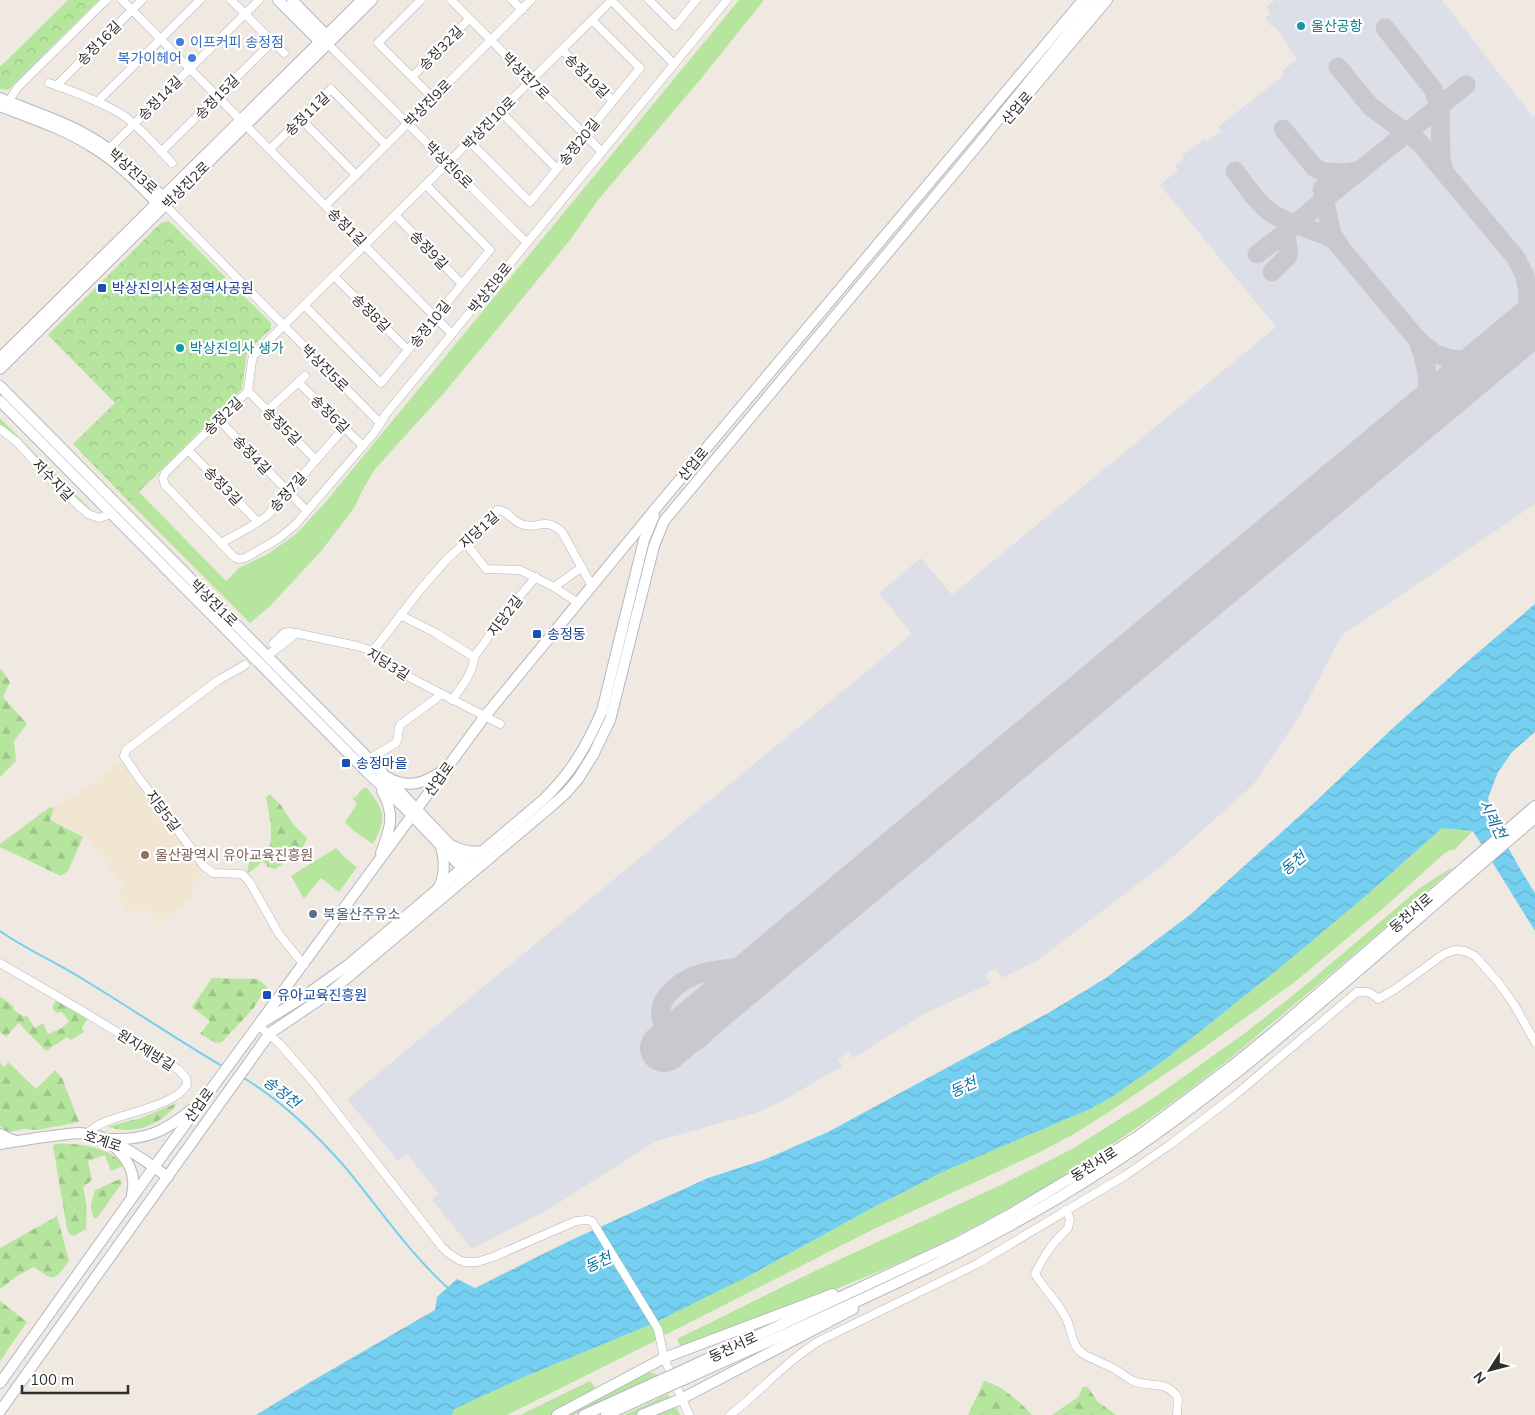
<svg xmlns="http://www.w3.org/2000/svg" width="1535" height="1415" font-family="Mulish,'Noto Sans KR',sans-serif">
	<defs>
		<pattern id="forest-firs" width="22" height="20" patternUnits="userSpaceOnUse" patternTransform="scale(1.25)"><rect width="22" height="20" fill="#b6e59e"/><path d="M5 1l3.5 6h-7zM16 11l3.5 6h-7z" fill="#9dc588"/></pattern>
		<pattern id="park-crowns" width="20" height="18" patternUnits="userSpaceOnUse" patternTransform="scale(1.25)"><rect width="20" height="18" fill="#b6e59e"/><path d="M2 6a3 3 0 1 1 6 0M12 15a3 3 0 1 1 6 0" fill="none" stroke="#9dc588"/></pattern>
		<pattern id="water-waves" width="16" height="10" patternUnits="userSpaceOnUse" patternTransform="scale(1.25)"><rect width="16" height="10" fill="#75cff0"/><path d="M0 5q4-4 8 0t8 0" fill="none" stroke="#66b2ce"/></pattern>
	</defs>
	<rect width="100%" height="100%" fill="#efe9e1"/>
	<path fill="#f0e6d1" d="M 122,761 L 204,873 L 191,885 L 194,896 L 159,923 L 149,909 L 129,912 L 117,895 L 124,885 L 85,837 L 50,819 L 55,807 L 68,798 L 72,798 Z"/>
	<path fill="#dcdee8" d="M 1274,0 L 1277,0 L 1279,2 L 1282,0 L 1442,0 L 1533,117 L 1535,116 L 1535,504 L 1341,636 L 1300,715 L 1253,785 L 1168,861 L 1038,960 L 1002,978 L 995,968 L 985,975 L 991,983 L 924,1014 L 853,1058 L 848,1052 L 838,1060 L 842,1066 L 786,1099 L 756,1113 L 656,1141 L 549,1209 L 472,1249 L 432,1200 L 439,1194 L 407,1154 L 398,1161 L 347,1099 L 912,634 L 879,593 L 921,558 L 952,595 L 1276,327 L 1160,185 L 1178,170 L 1175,166 L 1184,159 L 1182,156 L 1204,139 L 1206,142 L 1221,131 L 1218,127 L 1284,75 L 1282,71 L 1297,59 L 1287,46 L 1289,45 L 1273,25 L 1271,26 L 1265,18 L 1271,14 L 1266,7 Z"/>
	<g fill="#b6e59e">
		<path d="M 739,0 L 764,0 L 700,80 L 598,200 L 570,240 L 508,316 L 444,393 L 375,469 L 362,491 L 354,508 L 322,550 L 270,606 L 250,623 L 129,502 L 139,492 L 226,581 L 239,568 L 268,554 L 296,534 L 324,504 Z"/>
		<path d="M 0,418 L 94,513 L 82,506 L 9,432 L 0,425 Z"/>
		<path d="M 366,787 C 384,809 388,818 373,844 L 354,831 L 345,822 L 357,804 L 352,798 L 356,797 L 361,790 Z"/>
		<path d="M 1442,828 L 1473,831 L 1454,850 L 1450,850 L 1445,853 L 1387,905 L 1296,981 L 1202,1049 L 1106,1114 L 1072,1135 L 1038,1153 L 876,1228 L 665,1335 L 661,1329 L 655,1332 L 657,1340 L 507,1415 L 452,1415 L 453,1409 L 524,1377 L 652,1324 L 749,1276 L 872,1208 L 947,1170 L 1059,1122 L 1113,1096 L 1162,1062 L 1282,966 L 1368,894 Z"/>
		<path d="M 336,848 L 346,859 L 357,867 L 339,892 L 321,878 L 304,899 L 291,876 Z"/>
		<path d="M 1451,868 L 1452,869 C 1394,920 1336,970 1277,1019 C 1260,1032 1244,1047 1228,1060 C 1146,1125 1051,1188 958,1235 C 869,1280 774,1312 681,1347 L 677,1339 L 819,1269 L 1003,1184 L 1072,1149 L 1158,1095 L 1245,1033 L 1301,989 L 1420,888 Z"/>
		<path d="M 649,1372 L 656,1374 L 658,1377 L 574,1415 L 564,1415 L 644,1373 Z"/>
		<path d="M 590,1381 L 597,1390 L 552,1415 L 520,1415 Z"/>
		<path d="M 668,1394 L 670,1399 L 669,1401 L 635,1415 L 624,1415 Z"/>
		<path d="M 673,1407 L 677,1409 L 680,1415 L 653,1415 Z"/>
	</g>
	<g fill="url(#forest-firs)">
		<path d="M 0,668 L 10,682 L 3,697 L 27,724 L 14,741 L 16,761 L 0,777 Z"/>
		<path d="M 270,795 L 280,804 L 293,824 L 307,838 C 301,855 289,860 275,869 L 268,867 L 264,862 L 262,862 L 249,873 L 247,872 L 250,858 C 282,861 269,816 266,797 Z"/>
		<path d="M 50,807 L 54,808 L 50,820 L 83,837 L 68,871 L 61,876 L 0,847 L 0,844 Z"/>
		<path d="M 212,978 L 258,979 L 267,987 C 260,996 257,1005 249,1013 C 241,1023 230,1032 222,1042 L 216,1043 L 200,1034 L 210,1021 L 192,1007 Z"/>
		<path d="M 1,997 L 13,1006 L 14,1010 L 24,1017 L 27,1016 L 35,1028 L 43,1023 L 48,1034 L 62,1028 L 69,1021 L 62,1012 L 56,1013 L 52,1007 L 57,999 L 88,1018 L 82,1027 L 84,1032 L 71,1040 L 67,1037 L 46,1051 L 19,1023 L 6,1037 L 0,1032 L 0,998 Z"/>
		<path d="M 8,1062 L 36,1089 L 55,1070 L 62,1078 L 79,1122 L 37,1130 L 24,1129 L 10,1132 L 6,1131 L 0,1126 L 0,1063 L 5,1067 Z"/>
		<path d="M 177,1103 C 164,1124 133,1136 109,1127 L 110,1126 L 141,1118 Z"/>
		<path d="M 55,1144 C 76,1143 111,1146 123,1166 L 111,1171 L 105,1155 L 88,1161 L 92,1180 L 83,1187 C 87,1201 87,1215 86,1229 L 74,1236 L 69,1234 L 67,1229 L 53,1146 Z"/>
		<path d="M 120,1179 L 122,1183 L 97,1218 L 94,1218 C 89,1209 92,1199 95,1190 Z"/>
		<path d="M 57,1216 L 69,1261 C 54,1281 55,1282 34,1267 L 17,1276 L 0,1289 L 0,1248 Z"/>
		<path d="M 0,1301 L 27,1322 L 0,1361 Z"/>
		<path d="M 984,1381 C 1000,1384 1021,1403 1032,1415 L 968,1415 Z"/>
		<path d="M 1083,1387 L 1088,1387 L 1097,1401 L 1116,1415 L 1052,1415 L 1078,1397 Z"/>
	</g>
	<g fill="url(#park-crowns)">
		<path d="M 68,0 L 99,0 L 8,90 L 0,89 L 0,67 Z"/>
		<path d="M 169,221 L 271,323 L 271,329 L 247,351 L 242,389 L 129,502 L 73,444 L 115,403 L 48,335 L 161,223 Z"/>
	</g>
	<path fill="url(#water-waves)" d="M 1535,604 L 1535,732 L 1512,752 L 1498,772 L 1488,798 L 1492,818 L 1520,869 L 1535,893 L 1535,931 L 1473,831 L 1442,828 L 1368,894 L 1282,966 L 1162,1062 L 1113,1096 L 1090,1109 L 947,1170 L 872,1208 L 749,1276 L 652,1324 L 524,1377 L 454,1409 L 452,1415 L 256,1415 L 312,1381 L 435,1310 L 437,1297 L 457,1279 L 475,1288 L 567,1242 L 708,1178 L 766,1159 L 828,1132 L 1050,1012 L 1106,978 L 1191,914 L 1315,802 L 1394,727 L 1468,661 Z"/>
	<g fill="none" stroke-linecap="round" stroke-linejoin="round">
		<g stroke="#75cff0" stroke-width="2">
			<path d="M 0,931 C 27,950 58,963 86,981 C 132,1009 176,1039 222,1066"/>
			<path d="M 242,1077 C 281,1100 315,1133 345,1167 C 379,1208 409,1253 449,1289"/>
		</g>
		<g stroke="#c9c8cc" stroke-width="19">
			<path d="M 1385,28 L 1433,89 L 1440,106 L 1441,160 L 1444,171"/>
			<path d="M 1283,129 L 1315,168 L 1324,172 L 1347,173 L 1361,170"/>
			<path d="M 1235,171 C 1246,185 1256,202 1270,212 C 1289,226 1314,228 1334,240 L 1418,340 L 1435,354 L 1452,359 L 1467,360 L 1487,356 L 1506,344 L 1520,326 L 1527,310 L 1528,293 L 1525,276 L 1516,258 L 1419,142 L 1371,107 L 1338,67"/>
			<path d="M 1322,189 L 1332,234 L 1340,246"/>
			<path d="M 1257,254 L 1286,232 L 1327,197 L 1466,85"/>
			<path d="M 1272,272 L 1288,256 C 1290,246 1283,239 1289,229"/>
			<path d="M 1407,426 C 1433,393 1432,380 1418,341"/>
			<path d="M 746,980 C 738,989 728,998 721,1009 C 713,1021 707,1036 693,1043 C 672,1053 656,1021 662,1004 C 665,996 675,987 682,982 C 708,965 741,972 767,960 C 772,957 777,952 782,949"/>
		</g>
		<path stroke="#c9c8cc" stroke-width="48" d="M 664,1048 L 1535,320"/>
		<g stroke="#b4b7c1" stroke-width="9">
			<g id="street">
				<path d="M 122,0 L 452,334"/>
				<path d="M 231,0 L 284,53"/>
				<path d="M 421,0 L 378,43 L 433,98"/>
				<path d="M 451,0 L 602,152"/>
				<path d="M 512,0 L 522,10"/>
				<path d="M 611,0 L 674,64"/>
				<path d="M 612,0 L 254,355 L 252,360 L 248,391 L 165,473 L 163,478 L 165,485 L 234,557 L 239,559 L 245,558 L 278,539 L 295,525 L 374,433 L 386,414 L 727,0"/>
				<path d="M 649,0 L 675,26 L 696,0"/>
				<path d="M 328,44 L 527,243"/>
				<path d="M 562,50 L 613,101"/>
				<path d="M 412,77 L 469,19"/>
				<path d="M 49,83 C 72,91 105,103 124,116 C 142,129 157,147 172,163"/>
				<path d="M 57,85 L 142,0"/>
				<path d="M 97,102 L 200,0"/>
				<path d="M 7,104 L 17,88 L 106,0"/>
				<path d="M 500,111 L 557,169"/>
				<path d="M 301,119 L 356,175"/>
				<path d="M 470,142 L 530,202 L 640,68 L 592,20"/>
				<path d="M 270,149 L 331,89 L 386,145"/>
				<path d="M 161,152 L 272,42"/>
				<path d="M 106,153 L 114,144 L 259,0"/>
				<path d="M 165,205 L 380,423"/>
				<path d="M 326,205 L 531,0"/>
				<path d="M 395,215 L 462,284"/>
				<path d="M 334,276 L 408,350"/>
				<path d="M 304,305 L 381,383 L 490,250 L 426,185"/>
				<path d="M 298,382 L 363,446"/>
				<path d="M 248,391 L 316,460"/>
				<path d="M 267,411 L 305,376"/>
				<path d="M 219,420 L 307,511"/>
				<path d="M 0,429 L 17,442 L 58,487 L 88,514 L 99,518 L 112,514"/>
				<path d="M 188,450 L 258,522"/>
				<path d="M 465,542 L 486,569 L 520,570 L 554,587 L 578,603"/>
				<path d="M 221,543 L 250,527 L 267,516 L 344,428"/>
				<path d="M 554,587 L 582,567"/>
				<path d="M 400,615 L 434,632 L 474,657 L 507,611 L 536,577"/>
				<path d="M 273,644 L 284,633 L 290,632 L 357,646 L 373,651 L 391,663 L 411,678 L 500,724"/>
				<path d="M 373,651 L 420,590 L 447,559 L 484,526 L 497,510 C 507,509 512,521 521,524 C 538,531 543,515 562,532 L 592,586"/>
				<path d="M 267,656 L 297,633"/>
				<path d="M 245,665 L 217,681 L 126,750 L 124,756 L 136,774 L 204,866 L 213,873 L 242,874 L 249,881 L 279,934 L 304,965"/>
				<path d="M 452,700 C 462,686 473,674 474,657"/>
				<path d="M 369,759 L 396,743 C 400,737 397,731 400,725 L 442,694"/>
				<path d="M 0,963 L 84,1012 L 179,1070 L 186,1078 L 187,1085 C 172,1111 97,1115 88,1134"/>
				<path d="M 258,1025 L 279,1043 L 313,1082 L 442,1247 L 448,1253 L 459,1260 L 465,1262 L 477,1262 L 493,1257 L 576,1221 L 587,1220 L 592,1221 L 658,1329 L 664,1358 L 689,1415"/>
				<path d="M 1066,1210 L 1070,1219 L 1068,1228 L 1053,1244 L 1044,1257 L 1035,1274 C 1044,1289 1058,1302 1066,1318 C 1072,1329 1071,1345 1082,1353 C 1089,1358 1105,1364 1113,1368 C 1120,1372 1126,1377 1133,1381 C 1149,1388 1167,1379 1178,1398 L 1177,1415"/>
				<path d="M 730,1415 C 761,1391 787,1360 821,1340 L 977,1264 L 1126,1175 L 1171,1144 L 1234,1096 L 1357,992 C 1367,991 1371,992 1378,999 L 1394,990 L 1444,954 L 1455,950 L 1465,951 L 1475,956 L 1498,982 L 1515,1006 L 1535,1042"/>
			</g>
		</g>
		<g stroke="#b4b7c1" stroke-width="12">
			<g id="secondary">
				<path d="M 278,0 L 320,42 L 325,43"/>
				<path d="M 292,0 L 326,35 L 328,40"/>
				<path d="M 0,98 C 31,111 64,121 92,138 C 119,154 141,176 163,197 L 164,202"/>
				<path d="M 0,106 C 30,118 62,128 89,145 C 115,160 136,181 157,203 L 162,204"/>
				<path d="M 1007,119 L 1107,0"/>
				<path d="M 0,358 L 362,0"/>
				<path d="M 0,369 L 372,0"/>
				<path d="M 0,386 L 369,759 L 472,868"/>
				<path d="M 0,401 L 369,774 L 404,807 L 467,873"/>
				<path d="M 389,778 C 408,789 425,783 442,771"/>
				<path d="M 453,846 C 463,851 472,853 483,851"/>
				<path d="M 381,853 C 390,829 396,815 382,791"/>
				<path d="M 438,889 C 445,876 445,861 441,847"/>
				<path d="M 263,1022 L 302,998 L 348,965 L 543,800 C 572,772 586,747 602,711 L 644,540 L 654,516"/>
				<path d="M 0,1134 L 10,1139 L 16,1141"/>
				<path d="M 111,1139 C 146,1140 164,1132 191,1110"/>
				<path d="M 0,1144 C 18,1141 35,1138 53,1136 C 62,1135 71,1133 80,1133 C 113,1135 142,1159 168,1177"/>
				<path d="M 114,1146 C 128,1160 137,1174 132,1195"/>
				<path d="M 679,1372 L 961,1241 L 1009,1215 L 1096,1163 L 1140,1135 L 1232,1066 L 1281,1026 L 1535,806"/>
				<path d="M 683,1380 C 825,1315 971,1256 1103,1170 C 1195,1111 1276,1041 1359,970 C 1418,919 1476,868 1535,818"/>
				<path d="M 0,1383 L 154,1167 L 485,716 L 656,508 L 1083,0"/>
				<path d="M 0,1411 L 270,1033 L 328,994 L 548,809 L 565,794 L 578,779 L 593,755 L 610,720 L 654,546 L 664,521 L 977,146 L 1095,0"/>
				<path d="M 557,1415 L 664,1358 L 833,1294"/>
				<path d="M 584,1415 L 663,1379"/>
				<path d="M 606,1415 L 667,1387"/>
				<path d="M 642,1415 L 681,1399 L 853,1309"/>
			</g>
		</g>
		<use href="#street" stroke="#fff" stroke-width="8"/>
		<use href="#secondary" stroke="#fff" stroke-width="10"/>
		<g stroke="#b4b7c1" stroke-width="12" stroke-linecap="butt">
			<g id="secondary-bridge">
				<path d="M 663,1379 L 679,1372"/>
				<path d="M 667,1387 L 683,1380"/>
			</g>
		</g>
		<use href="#secondary-bridge" stroke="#fff" stroke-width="10"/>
	</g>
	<g fill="#0f9aa8" stroke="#fff" stroke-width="2">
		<circle cx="1301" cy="26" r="5"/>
		<circle cx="180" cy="348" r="5"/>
	</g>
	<g fill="#3f7fe0" stroke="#fff" stroke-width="2">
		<circle cx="180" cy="42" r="5"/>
		<circle cx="192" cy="58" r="5"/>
	</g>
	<g fill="#1a4fb4" stroke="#fff" stroke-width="2">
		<rect x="97" y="283" width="10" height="10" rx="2.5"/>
		<rect x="532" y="629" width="10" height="10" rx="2.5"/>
		<rect x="341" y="758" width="10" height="10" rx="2.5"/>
		<rect x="262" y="990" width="10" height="10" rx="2.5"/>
	</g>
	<circle fill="#8d6e63" stroke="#fff" stroke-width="2" cx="145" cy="855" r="5"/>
	<circle fill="#5c6f8a" stroke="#fff" stroke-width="2" cx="313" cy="914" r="5"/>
	<g text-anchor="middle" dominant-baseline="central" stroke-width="4.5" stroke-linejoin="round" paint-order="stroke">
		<g font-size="14" fill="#0d838f" stroke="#fff" text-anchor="start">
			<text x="1311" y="26">울산공항</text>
			<text x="190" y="348">박상진의사 생가</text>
		</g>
		<g font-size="14" fill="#366cbe" stroke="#fff" text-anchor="start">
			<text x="190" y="42">이프커피 송정점</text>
			<text x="182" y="58" text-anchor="end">복가이헤어</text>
		</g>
		<g font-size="14" fill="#2e2e2e" stroke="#fff">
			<text transform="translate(99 43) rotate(-45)">송정16길</text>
			<text transform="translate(441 48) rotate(-45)">송정32길</text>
			<text transform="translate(526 76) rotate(45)">박상진7로</text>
			<text transform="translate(587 76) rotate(45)">송정19길</text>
			<text transform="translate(217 97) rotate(-45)">송정15길</text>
			<text transform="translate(160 98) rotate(-45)">송정14길</text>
			<text transform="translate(428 103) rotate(-45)">박상진9로</text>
			<text transform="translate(1017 108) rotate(-49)">산업로</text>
			<text transform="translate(307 114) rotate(-44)">송정11길</text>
			<text transform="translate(489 123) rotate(-45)">박상진10로</text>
			<text transform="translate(579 142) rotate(-51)">송정20길</text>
			<text transform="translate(449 165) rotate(45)">박상진6로</text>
			<text transform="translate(133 171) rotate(42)">박상진3로</text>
			<text transform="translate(186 185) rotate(-45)">박상진2로</text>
			<text transform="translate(347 227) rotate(45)">송정1길</text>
			<text transform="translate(429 250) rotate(46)">송정9길</text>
			<text transform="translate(490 288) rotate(-51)">박상진8로</text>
			<text transform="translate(371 313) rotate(45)">송정8길</text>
			<text transform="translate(430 324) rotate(-51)">송정10길</text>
			<text transform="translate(325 368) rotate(45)">박상진5로</text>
			<text transform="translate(330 414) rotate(45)">송정6길</text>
			<text transform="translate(223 416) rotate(-44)">송정2길</text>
			<text transform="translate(282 426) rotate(45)">송정5길</text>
			<text transform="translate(252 455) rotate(46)">송정4길</text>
			<text transform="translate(693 464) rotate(-50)">산업로</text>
			<text transform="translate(53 480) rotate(46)">저수지길</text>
			<text transform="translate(223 486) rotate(46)">송정3길</text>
			<text transform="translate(288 492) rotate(-48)">송정7길</text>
			<text transform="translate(479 530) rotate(-42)">지당1길</text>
			<text transform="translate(214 603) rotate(45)">박상진1로</text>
			<text transform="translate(505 616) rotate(-53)">지당2길</text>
			<text transform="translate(388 664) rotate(32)">지당3길</text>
			<text transform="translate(439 779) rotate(-54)">산업로</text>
			<text transform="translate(163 811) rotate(54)">지당5길</text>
			<text transform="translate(1411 913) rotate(-41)">동천서로</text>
			<text transform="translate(146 1050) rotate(32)">원지제방길</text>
			<text transform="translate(199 1105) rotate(-54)">산업로</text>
			<text transform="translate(103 1141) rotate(18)">호계로</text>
			<text transform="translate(1094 1164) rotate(-32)">동천서로</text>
			<text transform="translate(733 1347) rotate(-25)">동천서로</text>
		</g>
		<g font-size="14" fill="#164399" stroke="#fff" text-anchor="start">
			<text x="112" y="288">박상진의사송정역사공원</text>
			<text x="547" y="634">송정동</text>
			<text x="356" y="763">송정마을</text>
			<text x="277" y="995">유아교육진흥원</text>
		</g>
		<g font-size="14" fill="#785e54" stroke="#fff" text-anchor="start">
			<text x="155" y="855">울산광역시 유아교육진흥원</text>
		</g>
		<g font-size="14" fill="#4e5e75" stroke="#fff" text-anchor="start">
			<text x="323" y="914">북울산주유소</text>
		</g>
		<g font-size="15" font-style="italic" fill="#0d6fa3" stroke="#fff">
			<text transform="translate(1493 819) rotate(63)">시례천</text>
			<text transform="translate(1293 863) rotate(-40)">동천</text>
			<text transform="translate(963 1087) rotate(-25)">동천</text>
			<text transform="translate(282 1092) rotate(38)">송정천</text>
			<text transform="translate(598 1262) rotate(-25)">동천</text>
		</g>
	</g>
	<g transform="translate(1490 1370) rotate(234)" stroke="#ffffff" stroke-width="4" paint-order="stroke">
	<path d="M0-4L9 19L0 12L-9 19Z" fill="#2e2e2e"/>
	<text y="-8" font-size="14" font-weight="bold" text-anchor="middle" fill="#2e2e2e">N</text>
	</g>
	<path d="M22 1385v8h106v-8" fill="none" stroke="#2e2e2e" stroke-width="2.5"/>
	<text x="30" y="1385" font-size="15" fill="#2e2e2e" stroke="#ffffff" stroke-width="4" paint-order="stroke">100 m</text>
</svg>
